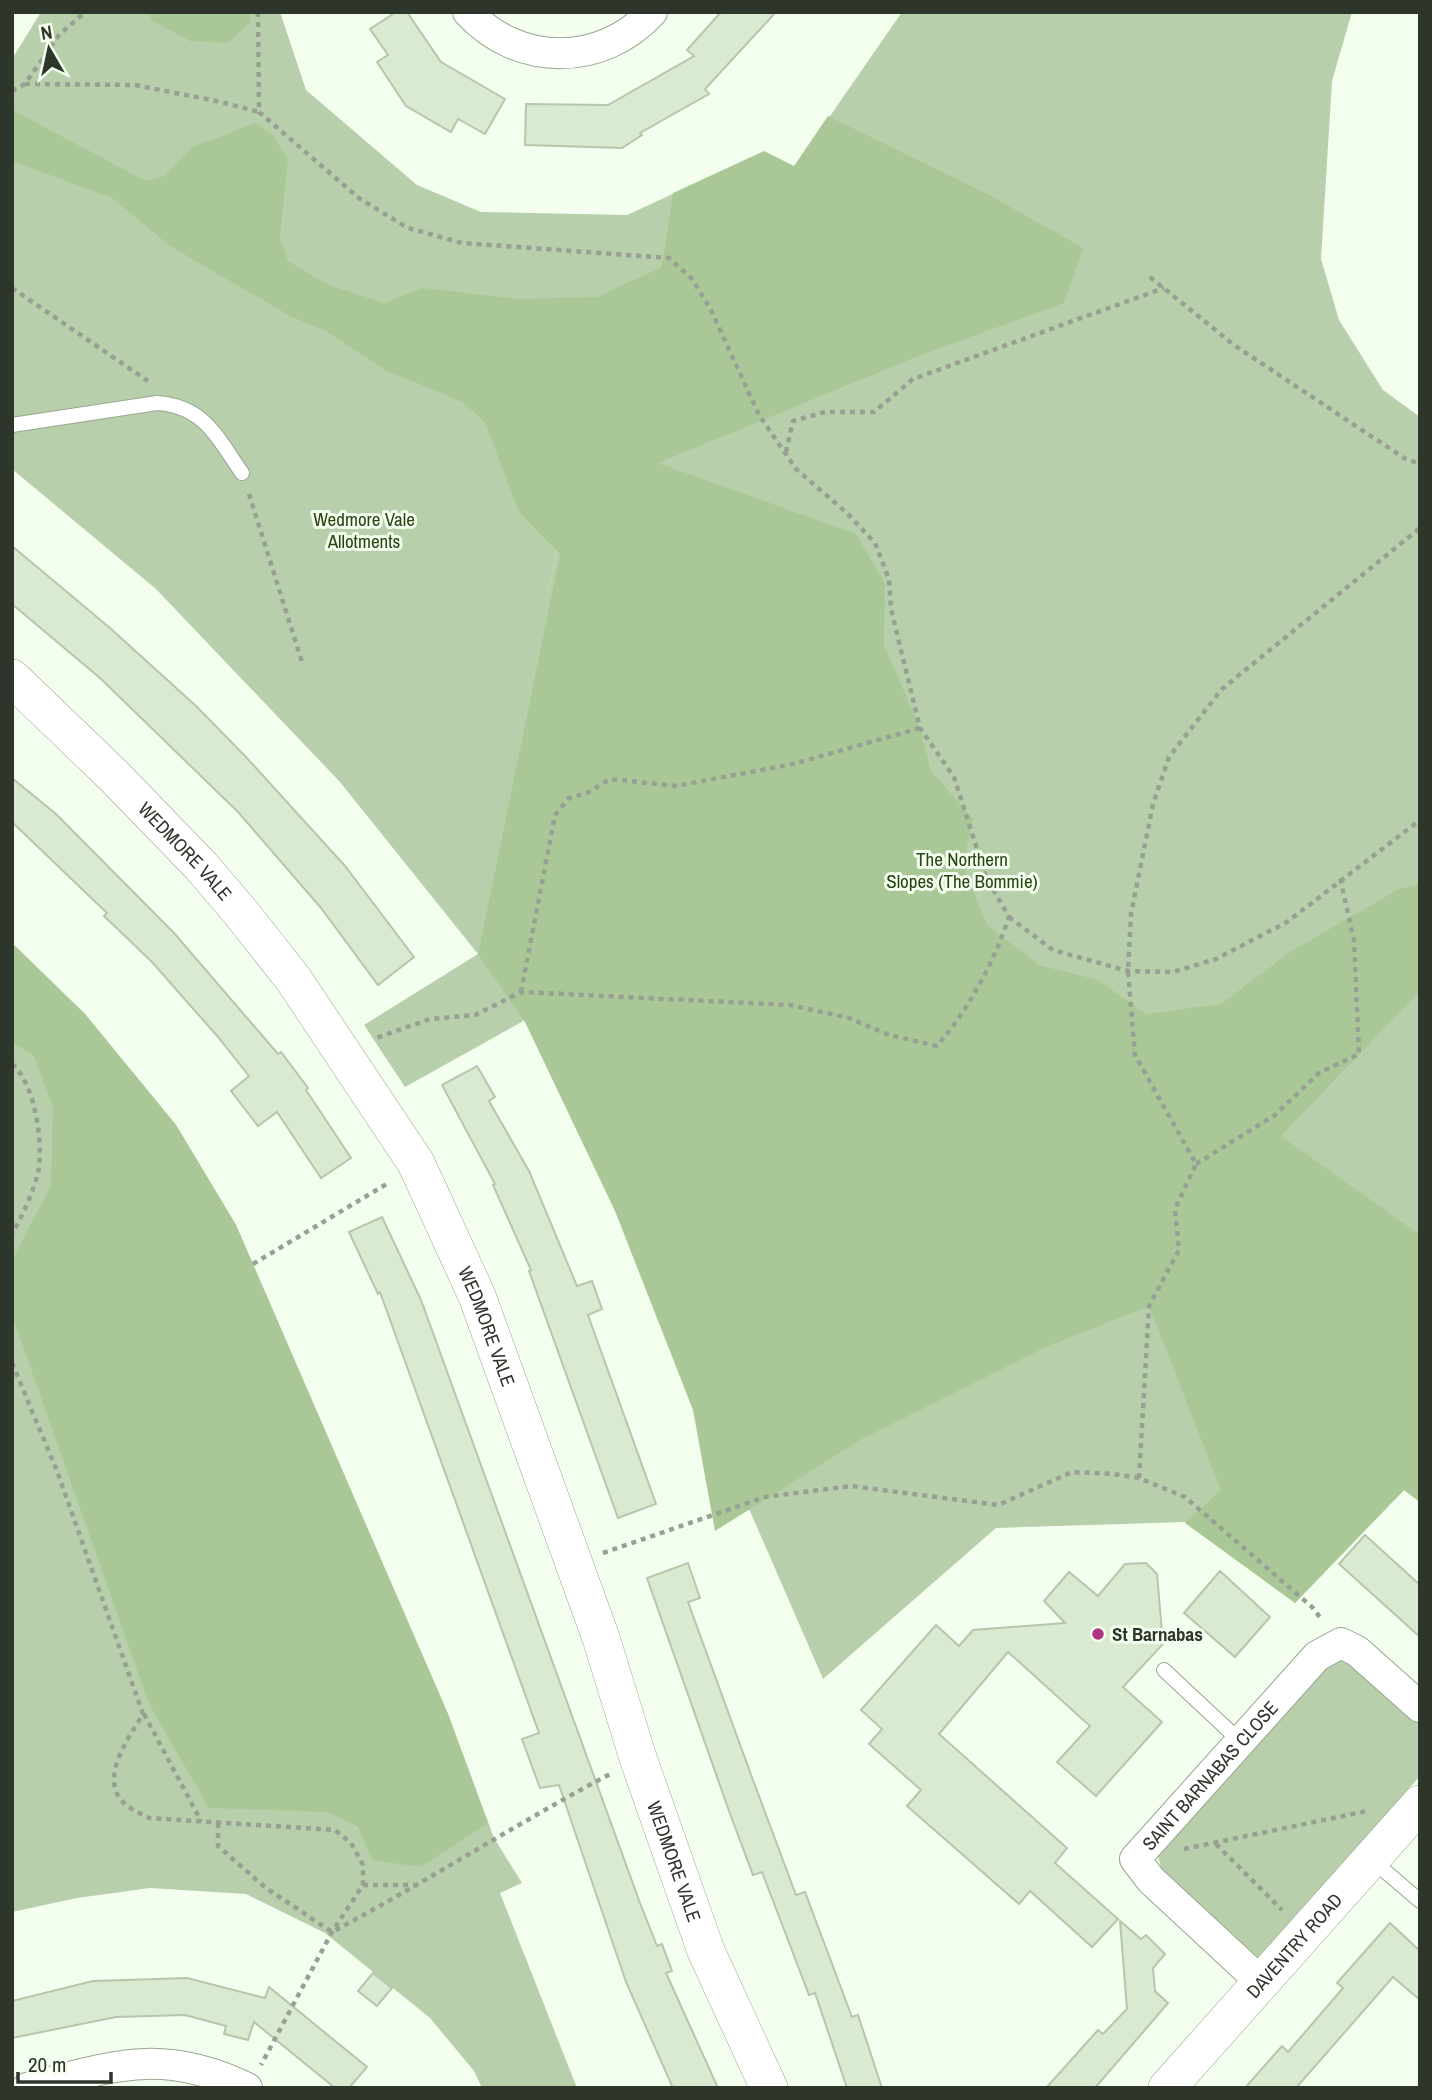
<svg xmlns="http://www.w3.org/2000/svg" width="1432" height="2100" font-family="'Archivo Narrow',sans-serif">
	<rect width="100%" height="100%" fill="#f4feee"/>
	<g fill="#b8cfab">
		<path d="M 41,12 L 280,12 L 306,90 L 417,185 L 481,212 L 627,215 L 764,152 L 794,168 L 902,12 L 1352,12 L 1332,81 L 1321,259 L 1339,320 L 1383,390 L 1420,417 L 1420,1502 L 1404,1490 L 1295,1603 L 1185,1522 L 996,1528 L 823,1679 L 750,1511 L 694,1410 L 616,1210 L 525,1020 L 405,1087 L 364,1025 L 478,954 L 340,782 L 156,589 L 12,469 L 12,119 L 580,430 L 543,619 L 581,429 L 12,118 L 12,59 Z"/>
		<path d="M 12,943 L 85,1014 L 176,1125 L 236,1225 L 448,1714 L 494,1838 L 522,1883 L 500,1893 L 577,2088 L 482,2088 L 474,2071 L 430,2018 L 325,1933 L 246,1894 L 150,1888 L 77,1898 L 12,1912 Z"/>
		<path d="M 1339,1648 L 1420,1724 L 1420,1776 L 1258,1959 L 1162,1872 L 1158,1856 L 1165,1838 Z"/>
	</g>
	<g fill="#aac897">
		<path d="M 150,12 L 249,12 L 250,23 L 227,43 L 190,41 L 151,20 Z"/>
		<path d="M 12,110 L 146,181 L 164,176 L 192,147 L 256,123 L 274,136 L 288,160 L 280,237 L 288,261 L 329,285 L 384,303 L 423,288 L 519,299 L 597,297 L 662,267 L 673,193 L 764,151 L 794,166 L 828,116 L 993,197 L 1083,248 L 1064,303 L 921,355 L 658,463 L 856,534 L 885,584 L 884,645 L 920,728 L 931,771 L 973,819 L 963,866 L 987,925 L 1039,965 L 1098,980 L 1146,1014 L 1221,1004 L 1293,950 L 1399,889 L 1420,884 L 1420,991 L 1281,1136 L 1420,1235 L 1420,1502 L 1404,1490 L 1295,1603 L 1185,1523 L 1221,1490 L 1149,1306 L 1048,1346 L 862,1439 L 715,1531 L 693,1410 L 615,1211 L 525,1022 L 478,955 L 560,554 L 519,512 L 485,422 L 461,401 L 387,371 L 327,332 L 290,316 L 170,246 L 112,198 L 12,161 Z"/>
		<path d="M 12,943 L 85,1014 L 176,1125 L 236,1225 L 448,1714 L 488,1823 L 421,1867 L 372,1860 L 358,1827 L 327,1812 L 209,1808 L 149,1704 L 12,1315 L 12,1261 L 51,1185 L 53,1107 L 34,1056 L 12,1042 Z"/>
	</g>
	<g fill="#daead0" stroke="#b6c6ad" stroke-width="2">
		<path d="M 396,12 L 407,12 L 441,62 L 505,99 L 485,134 L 458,119 L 451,132 L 406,106 L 377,62 L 388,55 L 370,29 Z"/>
		<path d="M 721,12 L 776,12 L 705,89 L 709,94 L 640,133 L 642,135 L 622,148 L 525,145 L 526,104 L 608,105 L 694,56 L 687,50 Z"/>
		<path d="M 12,546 L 110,628 L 196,706 L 246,757 L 345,866 L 414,957 L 378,985 L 321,908 L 238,812 L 100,678 L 12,604 Z"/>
		<path d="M 12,778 L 56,814 L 174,933 L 278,1054 L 281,1052 L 308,1088 L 306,1090 L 351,1158 L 321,1178 L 277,1112 L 258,1126 L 231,1091 L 249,1076 L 218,1037 L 152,962 L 104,916 L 107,913 L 12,822 Z"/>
		<path d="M 477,1066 L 495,1097 L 489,1101 L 529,1171 L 577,1286 L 592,1281 L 602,1309 L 588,1315 L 656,1504 L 618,1518 L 529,1271 L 531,1270 L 493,1185 L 495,1184 L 442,1085 Z"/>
		<path d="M 382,1217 L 421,1300 L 640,1903 L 657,1946 L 662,1944 L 672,1971 L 666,1973 L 718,2088 L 673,2088 L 626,1982 L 559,1785 L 540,1788 L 522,1739 L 539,1733 L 380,1292 L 378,1294 L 349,1232 Z"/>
		<path d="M 1365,1535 L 1420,1585 L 1420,1637 L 1339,1564 Z"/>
		<path d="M 688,1563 L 700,1598 L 688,1602 L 753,1780 L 796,1895 L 805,1892 L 852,2017 L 858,2015 L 882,2088 L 847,2088 L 815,1993 L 809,1995 L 762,1872 L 753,1875 L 729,1811 L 647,1578 Z"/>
		<path d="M 1146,1563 L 1157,1574 L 1163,1644 L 1123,1687 L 1162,1722 L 1096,1796 L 1057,1762 L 1090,1726 L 1008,1652 L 939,1734 L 1067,1848 L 1055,1863 L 1118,1919 L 1092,1947 L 1030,1891 L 1019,1904 L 907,1806 L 921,1790 L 869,1744 L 882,1729 L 861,1710 L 936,1625 L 959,1646 L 973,1630 L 1065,1623 L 1044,1601 L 1069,1572 L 1098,1596 L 1125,1564 Z"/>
		<path d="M 1220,1571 L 1270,1617 L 1235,1657 L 1184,1613 Z"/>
		<path d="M 1120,1921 L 1141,1939 L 1146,1935 L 1165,1954 L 1153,1968 L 1155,1991 L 1168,2003 L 1095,2088 L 1046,2088 L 1098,2030 L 1103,2034 L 1127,2009 Z"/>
		<path d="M 1390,1923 L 1420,1951 L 1420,2000 L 1393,1977 L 1296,2088 L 1245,2088 L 1282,2046 L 1288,2052 L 1343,1988 L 1337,1983 Z"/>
		<path d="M 373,1973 L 392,1988 L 377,2006 L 358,1991 Z"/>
		<path d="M 187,1978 L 265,1998 L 269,1987 L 367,2067 L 349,2088 L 335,2088 L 254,2022 L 248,2040 L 224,2034 L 226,2026 L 185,2015 L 116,2017 L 12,2038 L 12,2001 L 93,1981 Z"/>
	</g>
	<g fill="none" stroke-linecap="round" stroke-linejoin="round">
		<g stroke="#97a78e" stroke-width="16">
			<g id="service">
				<path d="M 12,425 L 157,403 C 204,406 217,437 242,473"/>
				<path d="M 1164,1670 L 1240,1741"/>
				<path d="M 1372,1860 L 1420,1901"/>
			</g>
		</g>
		<g stroke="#97a78e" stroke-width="32">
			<g id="minor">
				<path d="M 468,12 C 518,67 602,67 652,12"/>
				<path id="s1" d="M 1262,1983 L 1151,1880 L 1135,1859 L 1317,1656 L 1341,1643 L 1357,1651 L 1420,1707"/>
				<path d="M 27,2088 C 113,2066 162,2047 247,2088"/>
			</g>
		</g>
		<g stroke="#97a78e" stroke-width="38">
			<g id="tertiary">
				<path id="s2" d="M 12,678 L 114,776 L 202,867 L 242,914 L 294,980 L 416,1163 L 477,1296 L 601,1638 L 638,1758 L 706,1951 L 769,2088"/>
				<path id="s3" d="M 1167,2088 L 1420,1804"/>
			</g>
		</g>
		<g stroke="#97a093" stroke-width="4.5" stroke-dasharray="5 5" stroke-linecap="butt">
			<path d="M 258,12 L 259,112 L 360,199 L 408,228 L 462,243 L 669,258 L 692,279 L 710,308 L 759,415 L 796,469 L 848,514 L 875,543 L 889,579 L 891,609 L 920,728 L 954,777 L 986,877 L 1009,917 C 992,966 970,1007 937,1046 L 889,1035 L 849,1018 L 790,1005 L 521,992 L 475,1015 L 430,1019 L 373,1039"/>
			<path d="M 25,84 L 135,85 L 221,102 L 259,112"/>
			<path d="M 12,91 L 25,84 L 59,35 L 85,12"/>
			<path d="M 1150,277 L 1234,345 L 1404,458 L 1420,464"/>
			<path d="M 12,288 L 148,381"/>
			<path d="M 786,452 L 793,421 L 825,412 L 874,412 L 913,379 L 1164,288"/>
			<path d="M 249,494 L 302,662"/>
			<path d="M 1009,917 L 1053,950 L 1128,971 L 1173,972 L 1216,959 L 1287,922 L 1420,820"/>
			<path d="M 521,992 L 555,815 L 569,798 L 587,793 L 610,779 L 676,786 L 793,764 L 920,728"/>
			<path d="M 12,1064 C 35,1083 44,1144 38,1173 C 33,1193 22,1216 12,1234"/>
			<path d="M 1196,1164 L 1275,1115 L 1319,1073 L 1359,1054 L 1354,940 L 1340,878"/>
			<path d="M 253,1264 L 390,1182"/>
			<path d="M 12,1363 L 57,1471 L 143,1714 C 130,1736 97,1779 125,1804 C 132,1810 142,1814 149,1818 L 335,1830 L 351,1843 L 363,1865 L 363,1885 L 332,1932 L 261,2065"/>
			<path d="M 1139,1478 L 1149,1306 L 1179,1250 L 1175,1209 L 1196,1164 L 1135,1055 L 1128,971 L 1131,914 L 1153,804 L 1169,757 L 1222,689 L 1420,528"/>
			<path d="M 603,1553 L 765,1497 L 851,1486 L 998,1505 L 1072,1472 L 1113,1474 L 1139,1478 L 1185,1497 L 1312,1607 L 1322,1620"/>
			<path d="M 144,1714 L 201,1821"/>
			<path d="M 218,1823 L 218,1846 L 266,1888 L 332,1932 C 426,1882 516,1824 610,1774"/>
			<path d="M 1216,1844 L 1282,1910"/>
			<path d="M 1184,1849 L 1367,1811"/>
			<path d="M 363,1885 L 418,1885"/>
		</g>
		<use href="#service" stroke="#fff" stroke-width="14"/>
		<use href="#minor" stroke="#fff" stroke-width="30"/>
		<use href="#tertiary" stroke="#fff" stroke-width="37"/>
	</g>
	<circle fill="#b03587" stroke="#f4feee" stroke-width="2.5" cx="1098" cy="1634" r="7"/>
	<g text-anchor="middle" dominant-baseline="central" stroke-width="6" stroke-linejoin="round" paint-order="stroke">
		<g font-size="19" fill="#284412" stroke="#f4feee">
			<text x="364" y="519">Wedmore Vale<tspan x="364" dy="22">Allotments</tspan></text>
			<text x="962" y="859">The Northern<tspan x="962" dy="22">Slopes (The Bommie)</tspan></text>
		</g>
		<g font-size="19" fill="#2e352b" stroke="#f4feee">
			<text stroke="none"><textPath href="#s2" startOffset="245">WEDMORE VALE</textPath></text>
			<text stroke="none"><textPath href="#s2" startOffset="812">WEDMORE VALE</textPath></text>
			<text stroke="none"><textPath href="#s1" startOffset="290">SAINT BARNABAS CLOSE</textPath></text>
			<text stroke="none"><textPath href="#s2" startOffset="1379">WEDMORE VALE</textPath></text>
			<text stroke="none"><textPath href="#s3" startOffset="191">DAVENTRY ROAD</textPath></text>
		</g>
		<g font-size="19" font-weight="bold" fill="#2e352b" stroke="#f4feee" text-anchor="start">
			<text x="1112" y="1634">St Barnabas</text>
		</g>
	</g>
	<rect width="1432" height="2100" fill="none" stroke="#2e352b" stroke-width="28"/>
	<g transform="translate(49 49) rotate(351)" stroke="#f4feee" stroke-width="5" paint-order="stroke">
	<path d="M0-5L12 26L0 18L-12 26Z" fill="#2e352b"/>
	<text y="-10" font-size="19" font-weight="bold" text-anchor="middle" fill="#2e352b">N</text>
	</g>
	<path d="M18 2072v10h93v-10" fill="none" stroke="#2e352b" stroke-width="3.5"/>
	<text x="28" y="2072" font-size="21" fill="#2e352b" stroke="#f4feee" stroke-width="5" paint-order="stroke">20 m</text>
</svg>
